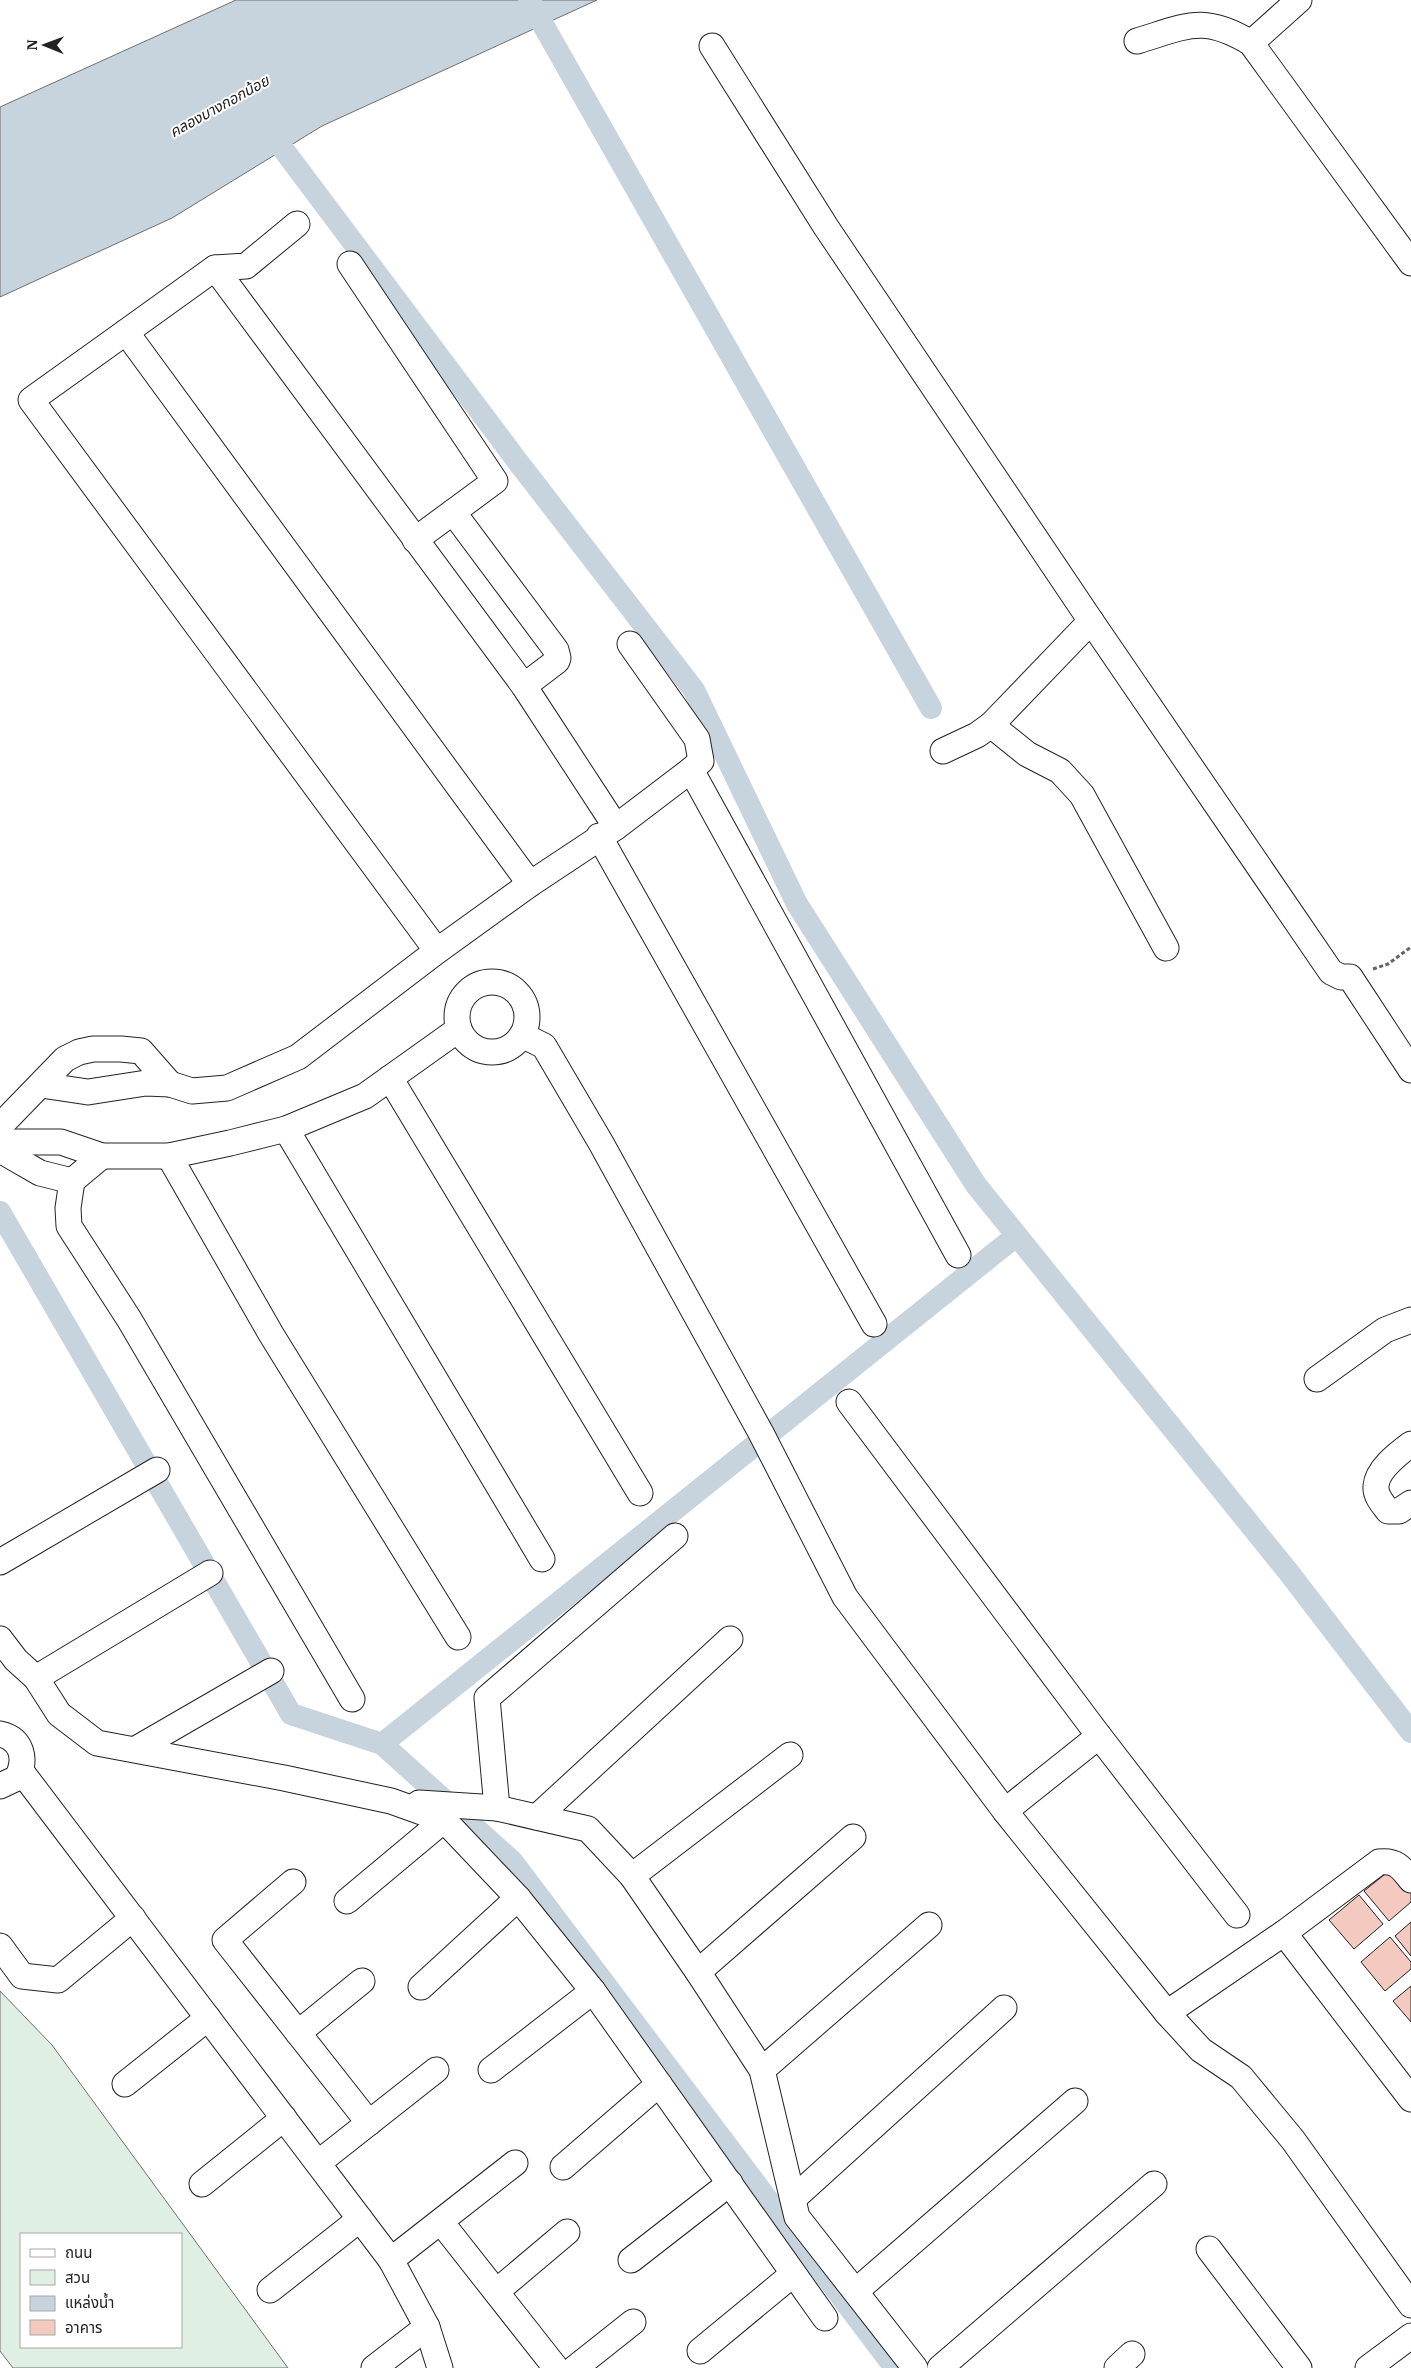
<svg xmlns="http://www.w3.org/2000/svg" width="1411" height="2368" font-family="'IBM Plex Serif','Noto Sans Thai',serif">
	<rect width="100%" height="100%" fill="#fff"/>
	<path fill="#e0efe3" stroke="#6f6f6f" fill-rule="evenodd" d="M 0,1991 L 52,2045 L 288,2368 L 13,2368 L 0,2351 ZM 21,2234 L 181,2234 L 181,2347 L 21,2347 Z"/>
	<path fill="#c7d3dd" stroke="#6f6f6f" d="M 236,0 L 597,0 L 322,126 L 172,218 L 0,297 L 0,107 Z"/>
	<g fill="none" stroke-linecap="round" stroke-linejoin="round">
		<g stroke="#c7d3dd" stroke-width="22">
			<path d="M 529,0 L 931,708"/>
			<path d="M 265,125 L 515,458 L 694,690 L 797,904 L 976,1185 L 1290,1574 L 1411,1732"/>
			<path d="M 0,1212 L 291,1714 L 382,1744 L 512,1861 L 895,2368"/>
			<path d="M 382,1744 L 1016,1236"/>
		</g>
	</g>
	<g fill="#f3c9c0" stroke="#222">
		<path d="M 1394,1867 L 1411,1888 L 1411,1902 L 1389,1921 L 1364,1891 Z"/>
		<path d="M 1359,1895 L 1383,1924 L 1354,1949 L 1329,1920 Z"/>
		<path d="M 1411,1922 L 1411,1956 L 1395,1936 Z"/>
		<path d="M 1390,1937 L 1411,1962 L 1411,1969 L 1385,1991 L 1361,1962 Z"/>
		<path d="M 1411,1986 L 1411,2022 L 1393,2001 Z"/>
	</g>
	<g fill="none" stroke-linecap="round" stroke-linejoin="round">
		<g stroke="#222" stroke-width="27">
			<g id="minor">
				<path d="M 1137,41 C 1187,26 1203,14 1251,43 L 1411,263"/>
				<path d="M 1251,43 L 1299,0"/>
				<path d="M 712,46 L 826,227 L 1091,621 L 1331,972 L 1341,977 L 1350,977 L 1411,1070"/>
				<path d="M 350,264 L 495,481 L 453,512"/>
				<path d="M 215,268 L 246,266 L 297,224"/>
				<path d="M 126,332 L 215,268 L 524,686 L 616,827"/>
				<path d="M 415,540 L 453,512 L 556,650 L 558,658 L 557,661 L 524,686"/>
				<path d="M 630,644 L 697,739 L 701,761 L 691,770"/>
				<path d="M 991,725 L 1027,754 L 1060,771 L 1082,795 L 1166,948"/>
				<path d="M 943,751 L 977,735 L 991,725 L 1091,621"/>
				<path d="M 599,836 L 874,1324"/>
				<path d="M 437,951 L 31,400 L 126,332 L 530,884"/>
				<circle cx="492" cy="1017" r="35"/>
				<path d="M 522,1035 L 544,1046 L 601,1143 L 761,1433 L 845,1597 L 1005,1811 L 1167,2013 L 1201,2050 L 1241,2077 L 1293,2140 L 1411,2305"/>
				<path d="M 390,1078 L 640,1493"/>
				<path d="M 41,1085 L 88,1092 L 146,1083 L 170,1084 L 192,1091 L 227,1088 L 298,1057 L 437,951 L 530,884 L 616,827 L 691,770 L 958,1255"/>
				<path d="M 0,1126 L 65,1059 L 79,1052 L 93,1049 L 121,1049 L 141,1051 L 170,1084"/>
				<path d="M 286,1129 L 542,1559"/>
				<path d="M 0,1142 L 61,1142 L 102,1156 L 169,1156 L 230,1143 L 286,1129 L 365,1096 L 459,1029"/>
				<path d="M 0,1150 L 40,1173 L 72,1181"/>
				<path d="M 102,1156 L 72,1181 L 68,1208 L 69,1226 L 129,1319 L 352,1699"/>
				<path d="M 169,1156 L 271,1334 L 458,1637"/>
				<path d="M 1317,1379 L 1385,1330 L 1411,1320"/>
				<path d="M 849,1402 L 1099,1736"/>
				<path d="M 1411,1444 C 1399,1453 1377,1469 1376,1486 C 1375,1496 1383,1504 1388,1511 L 1399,1511 L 1411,1503"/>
				<path d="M 0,1562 L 157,1470"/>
				<path d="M 0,1639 L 16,1660 L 36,1678 L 59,1714 L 97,1743 L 284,1778 L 391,1801 L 444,1820 L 518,1898 L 593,1991 L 825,2318"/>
				<path d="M 36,1678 L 210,1573"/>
				<path d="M 0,1734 C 22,1739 27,1759 17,1778 L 0,1786"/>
				<path d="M 136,1749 L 271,1671"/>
				<path d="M 21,1771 L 391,2260 L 427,2327 L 440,2368"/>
				<path d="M 419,1803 L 497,1808 L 588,1829 L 632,1876 L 698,1972 L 762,2070 L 797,2217 L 915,2368"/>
				<path d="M 497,1808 L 487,1698 L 675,1536"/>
				<path d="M 1005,1811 L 1099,1736 L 1237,1915"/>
				<path d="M 537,1817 L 730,1639"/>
				<path d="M 632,1876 L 790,1755"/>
				<path d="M 293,1882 L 225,1940 L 369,2123"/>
				<path d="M 347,1901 L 444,1820"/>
				<path d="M 1284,1933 L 1411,2099"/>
				<path d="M 0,1946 L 22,1976 L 58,1980 L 133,1918"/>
				<path d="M 698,1972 L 853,1837"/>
				<path d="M 421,1987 L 518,1898"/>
				<path d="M 1167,2013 L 1284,1933 L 1379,1862 C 1396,1860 1401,1867 1411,1880"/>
				<path d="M 298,2033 L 362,1981"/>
				<path d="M 491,2070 L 593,1991"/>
				<path d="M 762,2070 L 929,1925"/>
				<path d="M 125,2084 L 208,2018"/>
				<path d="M 318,2163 L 436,2070"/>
				<path d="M 563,2167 L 659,2084"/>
				<path d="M 202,2184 L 284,2118"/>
				<path d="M 793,2199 L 1004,2008"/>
				<path d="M 441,2222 L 556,2368"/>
				<path d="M 1209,2249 L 1299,2368"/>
				<path d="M 391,2260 L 515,2163"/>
				<path d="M 631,2260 L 730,2183"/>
				<path d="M 270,2290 L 360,2219"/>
				<path d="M 497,2291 L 567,2232"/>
				<path d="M 856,2291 L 1075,2101"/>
				<path d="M 700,2351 L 792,2275"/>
				<path d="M 374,2368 L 427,2327"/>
				<path d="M 575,2368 L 633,2322"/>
				<path d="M 940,2368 L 1154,2184"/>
				<path d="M 1117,2368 L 1132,2354"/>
				<path d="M 1368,2368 L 1411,2336"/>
			</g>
		</g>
		<path stroke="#646464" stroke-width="3" stroke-dasharray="4 2.5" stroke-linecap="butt" d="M 1373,969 L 1388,964 L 1411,947"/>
		<use href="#minor" stroke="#fff" stroke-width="25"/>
	</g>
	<g text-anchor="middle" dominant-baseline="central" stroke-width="4" stroke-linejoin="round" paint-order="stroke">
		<g font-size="15" font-style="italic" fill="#222" stroke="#fff">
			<text transform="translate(219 106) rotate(-29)">คลองบางกอกน้อย</text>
		</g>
	</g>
	<rect x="20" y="2233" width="162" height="115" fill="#ffffff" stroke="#a7a7a7"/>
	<rect x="30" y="2249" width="25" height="8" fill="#ffffff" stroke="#a7a7a7"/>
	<text x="65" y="2258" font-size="15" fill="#222222">ถนน</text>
	<rect x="30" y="2270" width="25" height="15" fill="#e0efe3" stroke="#a7a7a7"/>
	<text x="65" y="2283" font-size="15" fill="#222222">สวน</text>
	<rect x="30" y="2296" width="25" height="15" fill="#c7d3dd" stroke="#a7a7a7"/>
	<text x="65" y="2308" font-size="15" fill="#222222">แหล่งน้ำ</text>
	<rect x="30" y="2320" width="25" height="15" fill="#f3c9c0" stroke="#a7a7a7"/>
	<text x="65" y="2333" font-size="15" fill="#222222">อาคาร</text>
	<g transform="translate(45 45) rotate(271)" stroke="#ffffff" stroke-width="4" paint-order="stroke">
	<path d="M0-4L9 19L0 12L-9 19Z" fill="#222222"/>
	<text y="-8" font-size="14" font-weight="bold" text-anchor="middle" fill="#222222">N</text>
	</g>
</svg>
